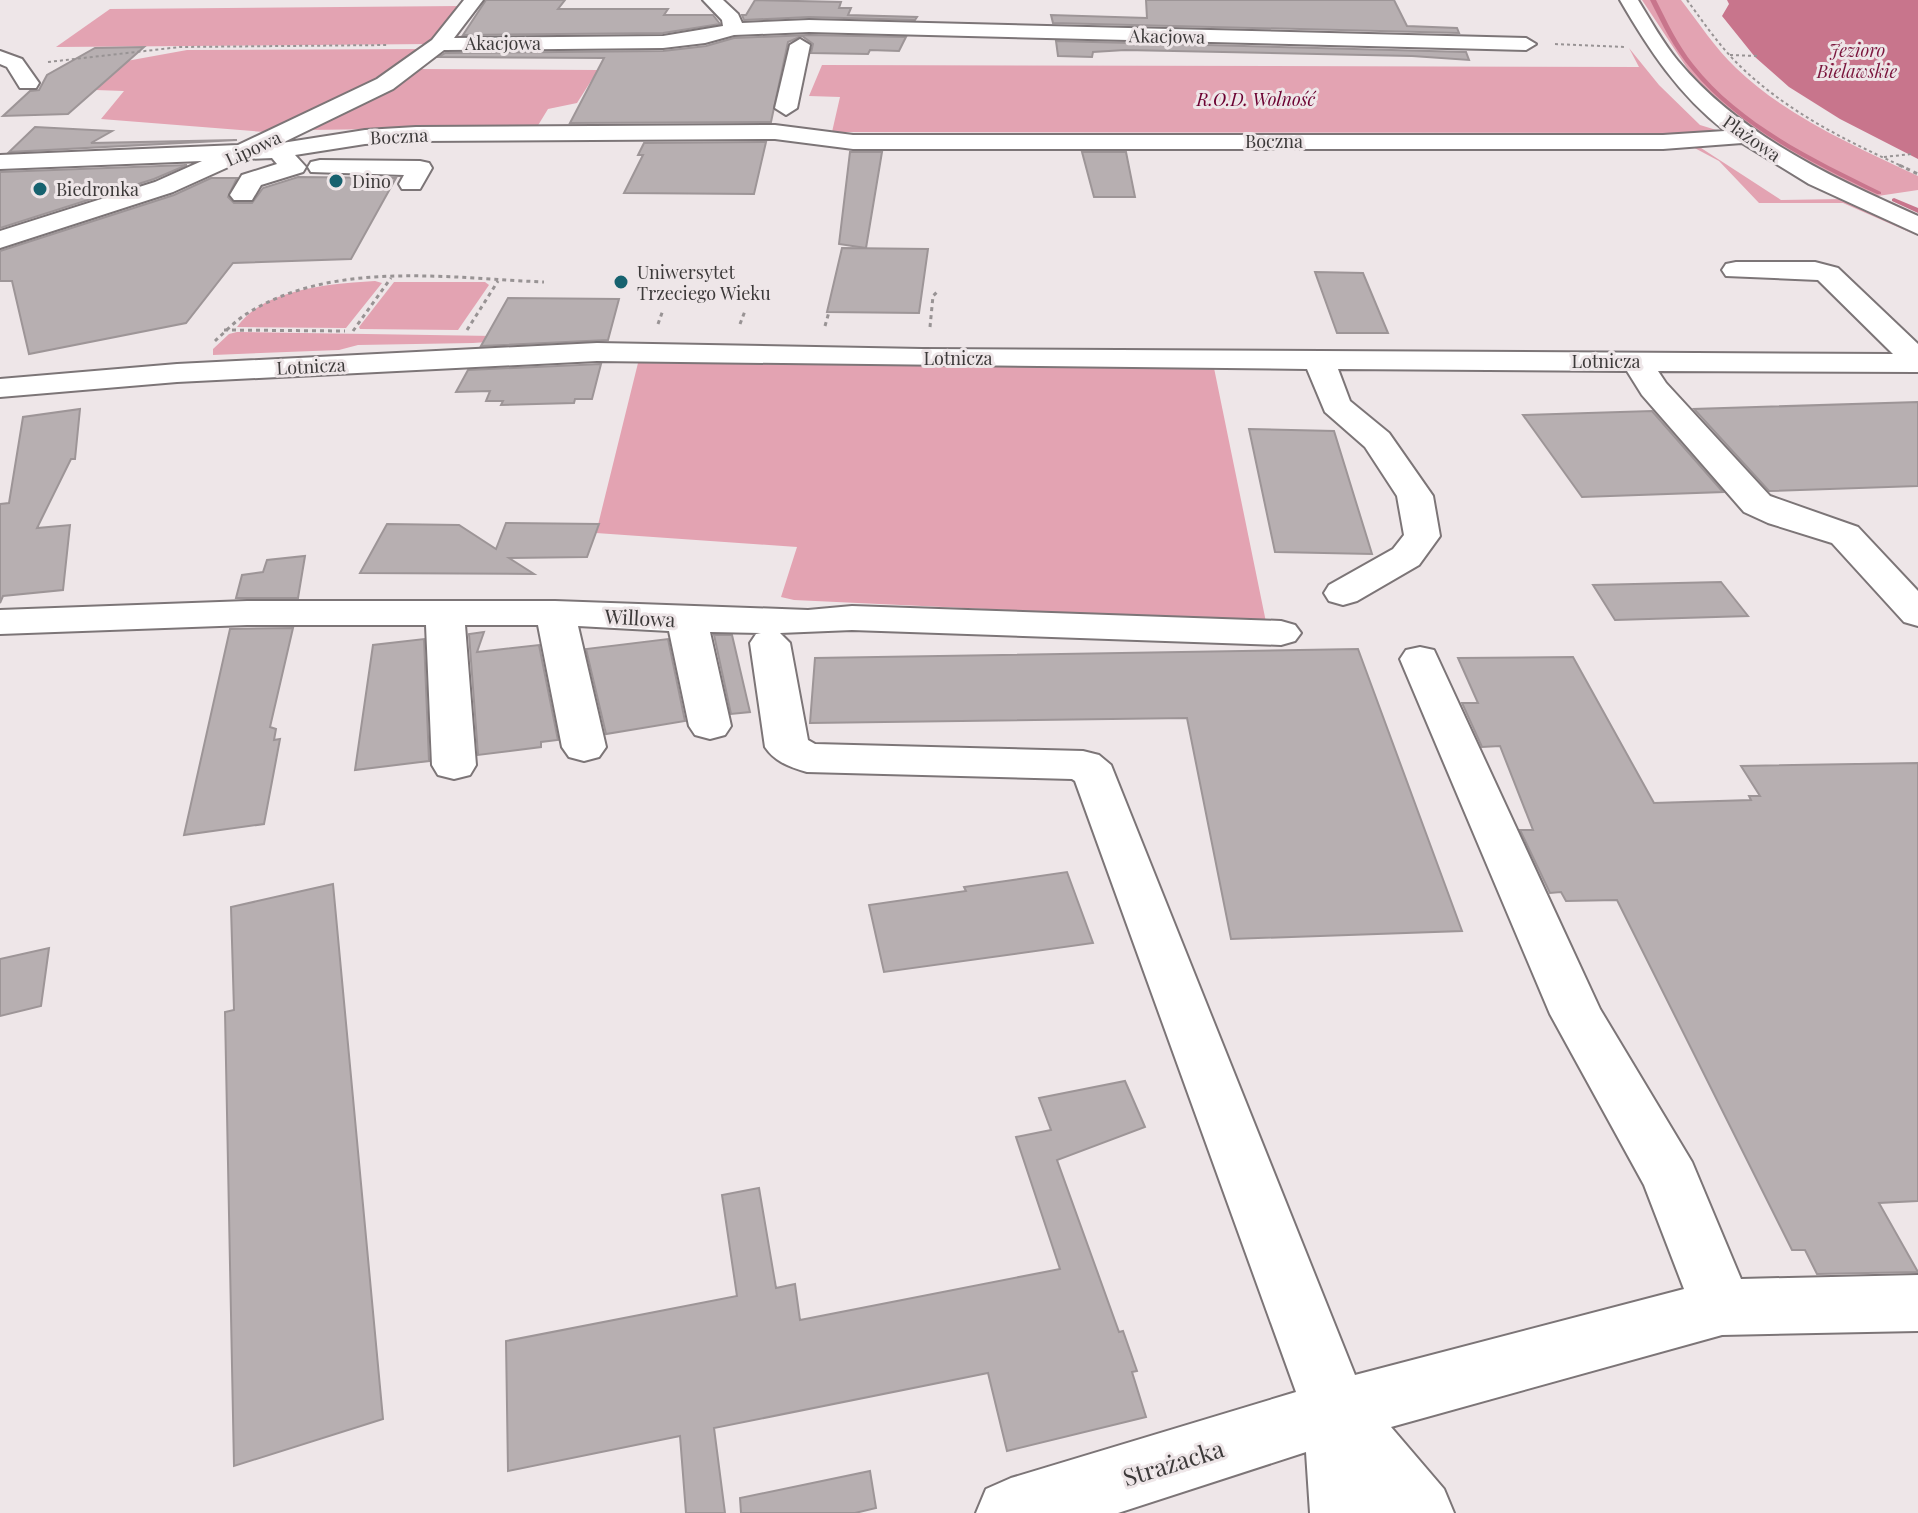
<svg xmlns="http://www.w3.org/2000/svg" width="1918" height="1513" font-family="'Playfair Display',serif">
	<rect width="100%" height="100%" fill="#eee6e8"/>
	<g fill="#e3a3b2">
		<path d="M 1642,0 L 1681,0 C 1699,23 1715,48 1736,68 C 1787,117 1855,146 1918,176 L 1918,190 L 1871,197 L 1765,140 L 1731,114 L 1689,71 Z"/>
		<path d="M 460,6 L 430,44 L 56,47 L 110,9 Z"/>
		<path d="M 1629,48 L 1659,85 L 1700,125 L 1726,133 L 1697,136 L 1692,133 L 832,132 L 840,97 L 809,96 L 822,65 L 1639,67 Z"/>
		<path d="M 425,49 L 379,81 L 277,133 L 101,119 L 124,91 L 67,89 L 121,62 L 187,50 Z"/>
		<path d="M 418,69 L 598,70 L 577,103 L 548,109 L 537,127 L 307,130 Z"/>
		<path d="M 1689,145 L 1698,146 L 1781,200 L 1842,199 L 1918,236 L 1843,203 L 1759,203 L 1719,161 Z"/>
		<path d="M 375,281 L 382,283 L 346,328 L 237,327 C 264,288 331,284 375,281 Z"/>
		<path d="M 394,282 L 485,282 L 489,285 L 458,330 L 360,329 L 359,327 Z"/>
		<path d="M 237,332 L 564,337 L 473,343 L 358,345 L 339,350 L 213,355 L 213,349 L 229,334 Z"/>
		<path d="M 638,363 L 1214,368 L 1266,622 L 794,600 L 781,597 L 797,547 L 596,533 Z"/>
	</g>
	<path fill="#c8758c" d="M 1727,0 L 1918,0 L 1918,159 L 1840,119 L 1789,87 L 1755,57 L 1722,16 L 1729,4 Z"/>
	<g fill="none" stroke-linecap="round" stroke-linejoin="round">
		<g fill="#c8758c" fill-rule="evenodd">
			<path d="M 1650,0 L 1656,0 C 1667,22 1678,45 1693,64 C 1740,124 1814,159 1881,192 L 1881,194 L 1877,194 C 1810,162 1740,128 1692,70 C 1674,49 1662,24 1650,0 Z"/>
			<path d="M 1894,198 L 1918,208 L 1918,213 L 1892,201 L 1892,199 Z"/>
		</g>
	</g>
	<g fill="#b7afb1" stroke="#9d9597" stroke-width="2">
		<path d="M 486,0 L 565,0 L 558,9 L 668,9 L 664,15 L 713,15 L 720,24 L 663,33 L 463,35 Z"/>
		<path d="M 755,0 L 841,2 L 839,8 L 851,8 L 848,15 L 917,17 L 915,20 L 809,17 L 744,20 L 742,15 L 746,15 Z"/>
		<path d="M 1146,0 L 1394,0 L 1407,26 L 1457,28 L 1459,33 L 1053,23 L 1051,15 L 1147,18 Z"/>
		<path d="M 809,35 L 906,37 L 899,51 L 870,50 L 868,54 L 811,53 L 813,44 L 802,36 L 788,42 L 771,122 L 570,123 L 604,58 L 439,57 L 445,53 L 663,51 L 706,46 L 734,38 Z"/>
		<path d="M 1056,41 L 1466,52 L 1469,60 L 1412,56 L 1125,50 L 1093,52 L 1092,57 L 1058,56 Z"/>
		<path d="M 144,47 L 68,114 L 3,116 L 30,91 L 39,90 L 47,75 L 95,48 Z"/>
		<path d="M 35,127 L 112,131 L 91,143 L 237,140 L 9,152 Z"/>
		<path d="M 766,142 L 754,194 L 624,193 L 643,155 L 638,155 L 644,143 Z"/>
		<path d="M 850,152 L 882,152 L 866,248 L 839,244 Z"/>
		<path d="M 1082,152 L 1126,152 L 1135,197 L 1094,197 Z"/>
		<path d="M 187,165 L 154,179 L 0,228 L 0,172 Z"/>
		<path d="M 298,177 L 396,178 L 351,259 L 233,263 L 186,323 L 29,354 L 12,281 L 0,281 L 0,251 L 174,195 L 211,178 L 237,178 L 228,197 L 234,203 L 252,203 L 263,188 Z"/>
		<path d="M 842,248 L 928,249 L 919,313 L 827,312 Z"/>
		<path d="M 1315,272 L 1363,273 L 1388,333 L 1337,333 Z"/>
		<path d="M 508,298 L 619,299 L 608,340 L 481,346 Z"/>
		<path d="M 601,364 L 592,399 L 575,399 L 574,403 L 501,405 L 503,401 L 486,401 L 490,391 L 456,392 L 468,370 Z"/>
		<path d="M 1918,402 L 1918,486 L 1769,491 L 1694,409 Z"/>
		<path d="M 80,409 L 75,459 L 71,459 L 37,528 L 70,525 L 63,590 L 3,596 L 0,603 L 0,504 L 9,503 L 23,417 Z"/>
		<path d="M 1652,411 L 1723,492 L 1582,497 L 1523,415 Z"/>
		<path d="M 1249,429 L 1334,431 L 1372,554 L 1275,552 Z"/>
		<path d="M 506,523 L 599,524 L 587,557 L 509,558 L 534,574 L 360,573 L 387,524 L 459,525 L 496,549 Z"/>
		<path d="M 305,556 L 298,598 L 236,598 L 242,575 L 263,572 L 267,560 Z"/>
		<path d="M 1721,582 L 1748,616 L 1615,620 L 1593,585 Z"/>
		<path d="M 293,628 L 270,727 L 276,729 L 274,740 L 280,739 L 264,824 L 184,835 L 230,629 Z"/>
		<path d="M 484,632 L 477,652 L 539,645 L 558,740 L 541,742 L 541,747 L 478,755 L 469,634 Z"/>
		<path d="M 714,635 L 732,635 L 750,712 L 731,714 Z"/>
		<path d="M 424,639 L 429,761 L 355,770 L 373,645 Z"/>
		<path d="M 668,639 L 685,721 L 606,734 L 586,649 Z"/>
		<path d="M 1358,649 L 1462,931 L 1231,939 L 1187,718 L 810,723 L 815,658 Z"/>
		<path d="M 1573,657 L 1654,803 L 1751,800 L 1749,796 L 1760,796 L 1741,766 L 1918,763 L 1918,1201 L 1879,1203 L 1918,1272 L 1817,1274 L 1805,1250 L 1792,1250 L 1617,900 L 1566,901 L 1561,892 L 1550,893 L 1520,830 L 1533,830 L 1500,746 L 1482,747 L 1462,703 L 1478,703 L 1458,658 Z"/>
		<path d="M 1067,872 L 1093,943 L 884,972 L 869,905 L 966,891 L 964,887 Z"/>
		<path d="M 333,884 L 383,1419 L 234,1466 L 225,1012 L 234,1010 L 231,907 Z"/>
		<path d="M 49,948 L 41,1006 L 0,1016 L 0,959 Z"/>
		<path d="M 1125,1081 L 1145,1127 L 1057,1160 L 1119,1332 L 1123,1331 L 1137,1371 L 1132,1372 L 1146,1417 L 1007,1451 L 988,1373 L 714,1428 L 725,1513 L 686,1513 L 680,1436 L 508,1471 L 506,1341 L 737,1296 L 722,1195 L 759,1188 L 776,1288 L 795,1284 L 800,1320 L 1060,1269 L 1016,1137 L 1051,1130 L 1039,1098 Z"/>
		<path d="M 870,1471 L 876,1508 L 855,1513 L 741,1513 L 740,1498 Z"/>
	</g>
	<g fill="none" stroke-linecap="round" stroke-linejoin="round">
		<g stroke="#7c7577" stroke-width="4">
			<g id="minor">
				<path d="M 464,0 L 483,0 L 454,38 L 663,36 L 723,26 L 722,20 L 703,0 L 723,0 L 738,14 L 742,23 L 809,20 L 1526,38 L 1536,44 L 1526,50 L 809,32 L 734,35 L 705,43 L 663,48 L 444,50 L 393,89 L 282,143 L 365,130 L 416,127 L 775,125 L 853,135 L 1663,135 L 1725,131 C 1679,95 1649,50 1620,0 L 1638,0 C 1651,21 1663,43 1678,61 C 1741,136 1831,177 1918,216 L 1918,234 L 1809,184 L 1742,143 L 1663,149 L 853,149 L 775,139 L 416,141 L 365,144 L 295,155 L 306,167 L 303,172 L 261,185 L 252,200 L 234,200 L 230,195 L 242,175 L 277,164 L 272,158 L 246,159 L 173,192 L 0,248 L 0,231 L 155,182 L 202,161 L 0,169 L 0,155 L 238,145 L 377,79 L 432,40 Z"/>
				<path d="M 800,39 L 810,45 L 797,108 L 786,115 L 775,108 L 790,45 Z"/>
				<path d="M 0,51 L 22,59 L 39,83 L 36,88 L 20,88 L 7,67 L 0,64 Z"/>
				<path d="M 320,160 L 420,161 L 429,163 L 432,168 L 420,189 L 402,189 L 399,184 L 404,175 L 311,172 L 308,167 L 311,162 Z"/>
				<path d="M 1736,262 L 1815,262 L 1838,268 L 1918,344 L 1918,372 L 1658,371 L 1666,383 L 1770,496 L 1858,527 L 1918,591 L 1918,626 L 1904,622 L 1832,543 L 1768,523 L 1744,512 L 1642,395 L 1627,371 L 1338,369 L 1350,401 L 1389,433 L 1433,496 L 1440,536 L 1419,565 L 1357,601 L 1343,605 L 1329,601 L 1324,593 L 1329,585 L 1393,549 L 1404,535 L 1397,496 L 1365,447 L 1325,412 L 1307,369 L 597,361 L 177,382 L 0,397 L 0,379 L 177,364 L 597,343 L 922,349 L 1893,354 L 1818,280 L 1726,276 L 1722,270 L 1726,264 Z"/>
				<path d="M 247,601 L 555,601 L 808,610 L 852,606 L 1281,621 L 1295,625 L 1301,633 L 1295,641 L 1281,645 L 852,630 L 780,633 L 790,643 L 808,740 L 815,744 L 1083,751 L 1099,755 L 1111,765 L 1355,1375 L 1684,1289 L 1644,1185 L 1550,1014 L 1400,659 L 1406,650 L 1420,647 L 1434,650 L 1600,1009 L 1692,1162 L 1741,1279 L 1918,1275 L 1918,1331 L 1722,1335 L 1391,1427 L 1444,1489 L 1454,1513 L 1310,1513 L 1306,1452 L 1118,1513 L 976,1513 L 986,1489 L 1011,1478 L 1296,1392 L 1075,781 L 1072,779 L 807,772 C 790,767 775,762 765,747 L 750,643 L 756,634 L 761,633 L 710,632 L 731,726 L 725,735 L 710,739 L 695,735 L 689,726 L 669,631 L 578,626 L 606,747 L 599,757 L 584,761 L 569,757 L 562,747 L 538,625 L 465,625 L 476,765 L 470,775 L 454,779 L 438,775 L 432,765 L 426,625 L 247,625 L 0,634 L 0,610 Z"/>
			</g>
		</g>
		<g stroke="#989394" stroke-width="2" stroke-dasharray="3 3" stroke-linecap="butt">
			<path d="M 1687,0 C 1704,23 1720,47 1741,67 C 1788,112 1846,141 1904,167"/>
			<path d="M 1555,44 L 1625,47"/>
			<path d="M 1730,55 L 1758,56"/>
			<path d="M 48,62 L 180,47 L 389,45"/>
			<path d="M 1884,157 L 1912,154"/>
		</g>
		<g stroke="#989394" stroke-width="3" stroke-dasharray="4 4" stroke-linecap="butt">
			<path d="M 1899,165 L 1918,174"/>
			<path d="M 658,324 L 663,310"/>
			<path d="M 740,324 L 745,311"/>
			<path d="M 825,326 L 829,312"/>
			<path d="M 930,327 L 933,296 L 938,291"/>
			<path d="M 224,330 L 345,331"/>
			<path d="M 467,330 L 498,281"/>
			<path d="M 353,331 L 391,278"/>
			<path d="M 215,341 C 225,332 236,320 248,313 C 333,260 449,278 544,282"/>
		</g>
		<use href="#minor" fill="#fff" fill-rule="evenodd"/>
	</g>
	<g fill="#17626f" stroke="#eee6e8" stroke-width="3">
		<circle cx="336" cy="181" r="8"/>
		<circle cx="40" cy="189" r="8"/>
		<circle cx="621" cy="282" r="8"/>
	</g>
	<g text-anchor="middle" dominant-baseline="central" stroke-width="6" stroke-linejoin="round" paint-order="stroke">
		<g font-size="18" fill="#3d3a3a" stroke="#eee6e8">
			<text transform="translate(1167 36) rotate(1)">Akacjowa</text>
			<text x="503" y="43">Akacjowa</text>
			<text transform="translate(399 136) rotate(-3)">Boczna</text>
			<text transform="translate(1752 138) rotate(35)">Plażowa</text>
			<text x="1274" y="141">Boczna</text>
			<text transform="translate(253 148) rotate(-25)">Lipowa</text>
			<text x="958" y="358">Lotnicza</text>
			<text x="1606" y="361">Lotnicza</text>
			<text transform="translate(311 366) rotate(-3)">Lotnicza</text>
		</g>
		<g font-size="18" font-style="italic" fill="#7b173e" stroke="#eee6e8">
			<text x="1857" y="50">Jezioro<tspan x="1857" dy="21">Bielawskie</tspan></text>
		</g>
		<g font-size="18" font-style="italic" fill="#6b0031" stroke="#eee6e8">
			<text x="1256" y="99">R.O.D. Wolność</text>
		</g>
		<g font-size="18" fill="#3d3a3a" stroke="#eee6e8" text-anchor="start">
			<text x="352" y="181">Dino</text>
			<text x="56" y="189">Biedronka</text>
			<text x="637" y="272">Uniwersytet<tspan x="637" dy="21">Trzeciego Wieku</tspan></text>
		</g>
		<g font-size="20" fill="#3d3a3a" stroke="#eee6e8">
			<text transform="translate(640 617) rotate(3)">Willowa</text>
		</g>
		<g font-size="24" fill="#3d3a3a" stroke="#eee6e8">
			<text transform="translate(1173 1462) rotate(-17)">Strażacka</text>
		</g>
	</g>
</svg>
